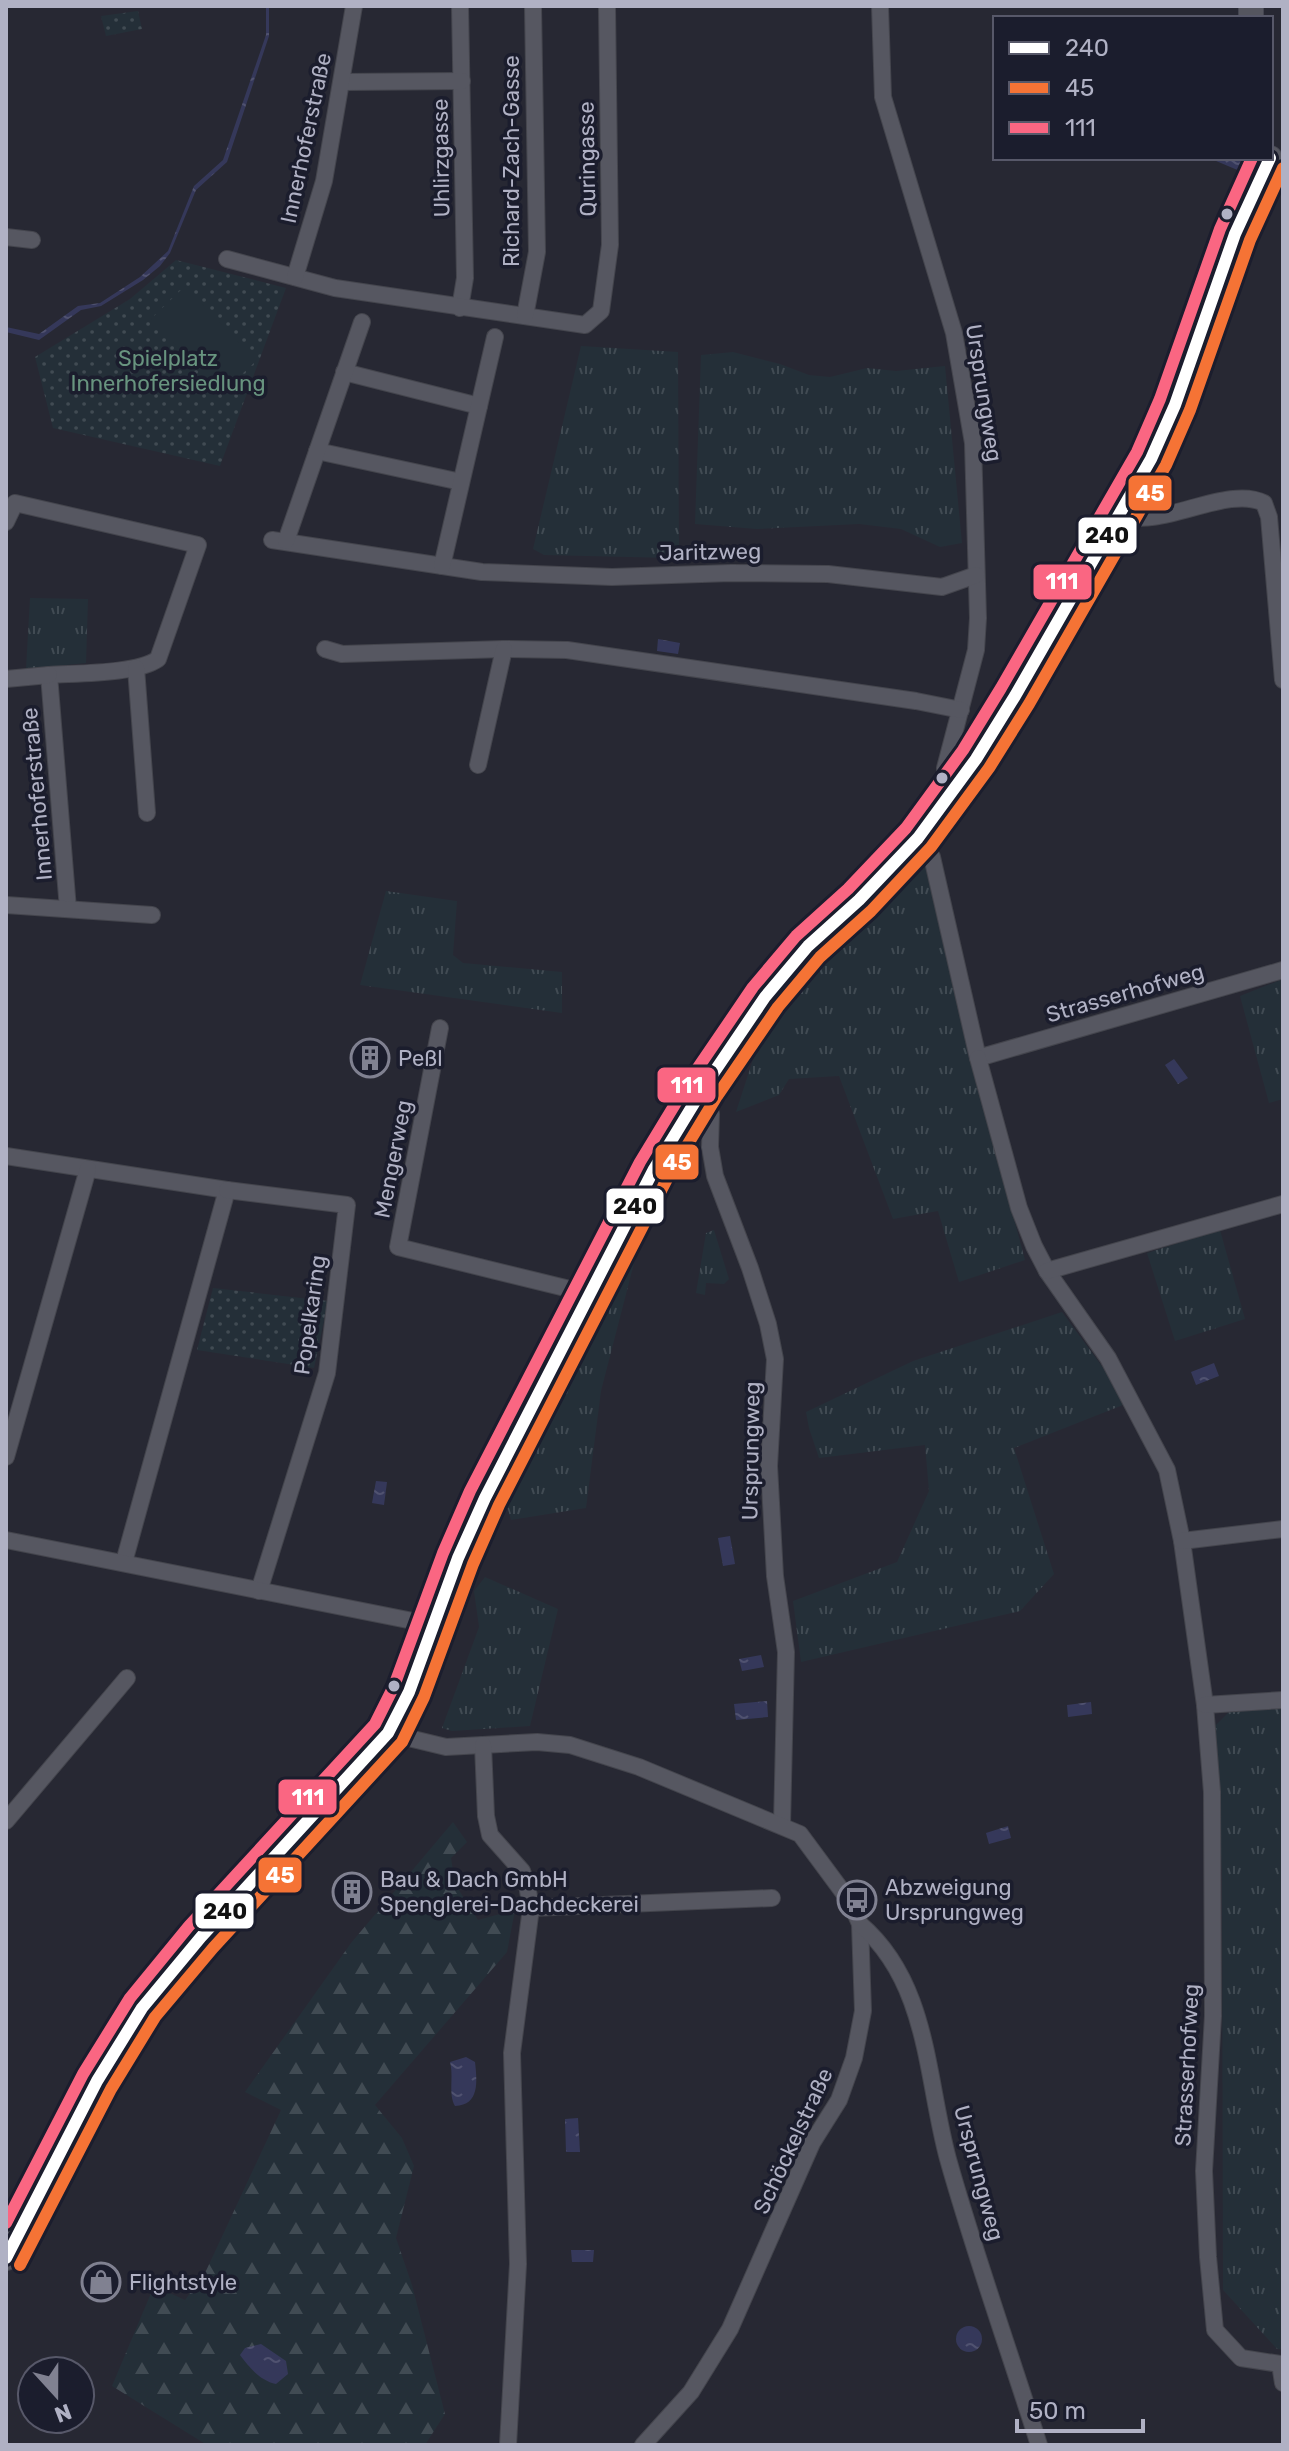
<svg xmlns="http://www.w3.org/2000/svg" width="1289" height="2451" font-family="Rubik,sans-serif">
	<defs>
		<pattern id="grass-tufts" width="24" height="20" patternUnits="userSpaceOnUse" patternTransform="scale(2)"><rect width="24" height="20" fill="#242f38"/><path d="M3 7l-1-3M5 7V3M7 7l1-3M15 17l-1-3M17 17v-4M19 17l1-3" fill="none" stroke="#414b53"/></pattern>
		<pattern id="forest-firs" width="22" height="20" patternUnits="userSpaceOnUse" patternTransform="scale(2)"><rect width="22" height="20" fill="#242f38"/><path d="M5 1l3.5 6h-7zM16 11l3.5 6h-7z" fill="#414b53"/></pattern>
		<pattern id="park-dots" width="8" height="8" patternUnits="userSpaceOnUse" patternTransform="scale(2)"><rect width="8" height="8" fill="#242f38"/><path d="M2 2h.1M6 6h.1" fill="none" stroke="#414b53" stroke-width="1.8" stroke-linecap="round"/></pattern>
		<pattern id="water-ripples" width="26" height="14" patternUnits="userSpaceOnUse" patternTransform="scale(2)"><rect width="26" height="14" fill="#35385a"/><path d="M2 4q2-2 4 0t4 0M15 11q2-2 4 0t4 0" fill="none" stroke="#505270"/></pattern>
	</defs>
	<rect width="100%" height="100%" fill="#272833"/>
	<g fill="url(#grass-tufts)">
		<path d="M 581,346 L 678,352 L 679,556 L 672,558 L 544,555 L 533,549 Z"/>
		<path d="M 733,352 L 780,364 L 809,375 L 830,377 L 867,368 L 896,371 L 945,366 L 962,543 L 940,547 L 901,529 L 859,524 L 757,529 L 695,524 L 701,355 Z"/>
		<path d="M 30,598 L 88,599 L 86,663 L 26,669 Z"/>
		<path d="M 927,863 L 971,1058 L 1025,1260 L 959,1282 L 938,1211 L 893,1219 L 839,1076 L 789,1079 L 779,1095 L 736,1112 L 758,1044 L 844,939 Z"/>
		<path d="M 386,891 L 457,901 L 453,955 L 463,963 L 562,972 L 562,1013 L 360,985 Z"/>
		<path d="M 1283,979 L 1283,1099 L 1269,1103 L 1240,996 Z"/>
		<path d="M 714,1230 L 729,1279 L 724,1284 L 706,1283 L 705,1295 L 696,1293 L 706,1233 Z"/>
		<path d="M 1220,1230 L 1245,1319 L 1175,1341 L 1147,1253 Z"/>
		<path d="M 640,1240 L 601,1391 L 586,1508 L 511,1520 L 504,1495 L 618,1268 Z"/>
		<path d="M 1062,1312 L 1104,1369 L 1123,1405 L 1014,1448 L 1054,1574 L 1020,1611 L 801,1662 L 793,1601 L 897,1562 L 929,1491 L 925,1445 L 819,1458 L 809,1428 L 806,1412 L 913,1361 Z"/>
		<path d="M 485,1577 L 558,1609 L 530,1726 L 452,1731 L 442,1728 L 479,1627 L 474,1591 Z"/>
		<path d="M 1283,1707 L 1283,2349 L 1277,2349 L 1223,2290 L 1222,1872 L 1214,1727 L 1232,1709 Z"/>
	</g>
	<path fill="url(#forest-firs)" d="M 453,1822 L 467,1842 L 451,1858 L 455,1884 L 478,1920 L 515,1910 L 507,1952 L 375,2105 L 402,2138 L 414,2166 L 396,2238 L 412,2285 L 445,2414 L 425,2445 L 207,2445 L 112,2386 L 154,2286 L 185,2300 L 205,2273 L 281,2110 L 245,2092 L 351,1943 Z"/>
	<g fill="url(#park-dots)">
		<path d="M 138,11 L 142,29 L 106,36 L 101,16 Z"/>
		<path d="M 176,260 L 286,288 L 220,466 L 53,428 L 35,357 L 130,299 Z"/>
		<path d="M 213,1288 L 328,1301 L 314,1368 L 197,1350 Z"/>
	</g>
	<path fill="#242f38" d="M 185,286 L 256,361 L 222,393 L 151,319 Z"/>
	<g fill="url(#water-ripples)">
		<path d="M 266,6 L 269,6 L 269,36 L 227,162 L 196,190 L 170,253 L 160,266 L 143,280 L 101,306 L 81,310 L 39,340 L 6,332 L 6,327 L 39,334 L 78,306 L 100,303 L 140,277 L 168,251 L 194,186 L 223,160 L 266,35 Z"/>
		<path d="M 1209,158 L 1263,158 L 1283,167 L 1283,189 Z"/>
		<path d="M 658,639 L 680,643 L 678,654 L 657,651 Z"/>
		<path d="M 1174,1059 L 1188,1078 L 1178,1084 L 1165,1065 Z"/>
		<path d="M 1214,1363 L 1219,1376 L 1196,1385 L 1191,1372 Z"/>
		<path d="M 376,1481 L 387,1482 L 384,1505 L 372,1503 Z"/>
		<path d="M 730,1536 L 735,1564 L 723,1566 L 718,1538 Z"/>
		<path d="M 761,1655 L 764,1667 L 742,1671 L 739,1659 Z"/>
		<path d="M 767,1701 L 768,1717 L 736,1720 L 734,1704 Z"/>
		<path d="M 1091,1702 L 1092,1714 L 1068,1717 L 1067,1705 Z"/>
		<path d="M 1008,1826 L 1011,1838 L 989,1844 L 986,1833 Z"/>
		<path d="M 466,2057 L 475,2062 C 477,2081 480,2105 455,2106 C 448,2094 454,2077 450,2062 Z"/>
		<path d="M 578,2118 L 580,2152 L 566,2152 L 565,2119 Z"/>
		<path d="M 594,2250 L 593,2262 L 572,2262 L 571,2250 Z"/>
		<circle cx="969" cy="2339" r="13"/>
		<path d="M 261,2344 L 286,2361 L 288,2374 L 276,2384 C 260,2381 249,2367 240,2355 L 245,2348 Z"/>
	</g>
	<path fill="#272833" d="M 1244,158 L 1270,158 L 1283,164 L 1283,183 L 1273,188 L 1240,176 Z"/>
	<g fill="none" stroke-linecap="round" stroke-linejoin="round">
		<g stroke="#44454d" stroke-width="18">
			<g id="street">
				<path d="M 460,6 L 465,278 L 460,308"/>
				<path d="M 880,6 L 883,97 L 954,333 L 973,443 L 978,618 L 976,650 L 945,768 L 946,779 L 957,786"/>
				<path d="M 342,82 L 462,81"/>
				<path d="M 6,237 L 32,240"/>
				<path d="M 227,259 L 335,288 L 585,325 L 601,311 L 610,245 L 607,6"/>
				<path d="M 295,277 L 324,181 L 354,6"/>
				<path d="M 525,316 L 537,252 L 533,6"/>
				<path d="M 344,372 L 479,406"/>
				<path d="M 317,451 L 461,482"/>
				<path d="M 1121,514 C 1159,531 1227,484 1264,503 L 1269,517 L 1283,680"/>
				<path d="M 6,522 L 15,503 L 198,545 L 158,659 C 137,674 77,673 49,675 L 68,909"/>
				<path d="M 272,540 L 482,572 L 612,577 L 731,573 L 828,574 L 942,587 L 976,575"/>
				<path d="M 286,541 L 362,322"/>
				<path d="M 442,566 L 495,337"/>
				<path d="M 325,649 L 342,654 L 504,649 L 567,650 L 916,701 L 961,710"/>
				<path d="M 136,668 L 147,813"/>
				<path d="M 6,679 L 49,675"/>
				<path d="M 478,765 L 504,649"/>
				<path d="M 918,838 L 932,857 L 978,1058 L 1283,970"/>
				<path d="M 6,905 L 152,915"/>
				<path d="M 440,1028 L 398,1247 L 590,1294"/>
				<path d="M 978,1058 L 1019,1208 L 1034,1246 L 1047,1271 L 1108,1358 L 1167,1470 L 1182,1541 L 1205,1705 L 1212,1792 L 1213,2016 L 1204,2171 L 1208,2257 L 1215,2330 L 1241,2358 L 1280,2364 L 1283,2383"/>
				<path d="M 704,1087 L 711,1114 L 710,1147 L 715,1176 L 750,1268 L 768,1324 L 775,1359 L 769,1466 L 775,1576 L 786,1652 L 782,1825"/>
				<path d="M 6,1156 L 227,1190 L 124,1562"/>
				<path d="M 227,1190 L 347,1205 L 327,1373 L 259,1591"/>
				<path d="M 1047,1271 L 1283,1204"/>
				<path d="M 6,1457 L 88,1169"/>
				<path d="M 6,1540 L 433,1625"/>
				<path d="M 1182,1541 L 1283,1529"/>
				<path d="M 1205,1705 L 1283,1700"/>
				<path d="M 388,1733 L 446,1747 L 537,1742 L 570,1745 L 639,1767 L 800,1834 L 851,1903 L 860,1924 L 863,2011 L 854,2058 L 839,2100 L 812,2143 L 730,2329 L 691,2392 L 643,2445"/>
				<path d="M 483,1745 L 486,1816 L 490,1835 L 522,1871 L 527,1885 L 531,1908 L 512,2053 L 518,2264 L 508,2445"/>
				<path d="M 6,1821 L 127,1678"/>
				<path d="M 531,1908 L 772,1898"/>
				<path d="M 860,1924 C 929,1983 926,2078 948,2159 C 975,2255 1009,2350 1039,2445"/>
			</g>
		</g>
		<g stroke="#444550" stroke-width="26">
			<g id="secondary">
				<path d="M 1251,6 L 1251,18"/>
				<path d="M 6,2258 L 97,2081 L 142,2008 L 201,1937 L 388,1733 L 409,1692 L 458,1558 L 485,1498 L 654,1169 L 704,1087 L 765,997 L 808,946 L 859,900 L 918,838 L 976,759 L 1015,696 L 1151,459 L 1175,405 L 1235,234 L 1270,158"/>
			</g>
		</g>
		<use href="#street" stroke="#565761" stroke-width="16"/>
		<use href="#secondary" stroke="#55565f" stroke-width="24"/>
		<g stroke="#1b1d2d" stroke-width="18">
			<path id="bus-1" d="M 6,2258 L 97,2081 L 142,2008 L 201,1937 L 388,1733 L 409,1692 L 458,1558 L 485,1498 L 654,1169 L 704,1087 L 765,997 L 808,946 L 859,900 L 918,838 L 976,759 L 1015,696 L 1151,459 L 1175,405 L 1235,234 L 1270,158"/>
		</g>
		<g stroke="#1b1d2d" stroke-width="18">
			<path id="bus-2" d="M 20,2265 L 111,2089 L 155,2017 L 213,1948 L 402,1742 L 424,1697 L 473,1564 L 499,1505 L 668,1177 L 717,1096 L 778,1007 L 820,957 L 871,911 L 931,847 L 989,768 L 1029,704 L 1166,465 L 1190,410 L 1250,240 L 1283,168"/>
		</g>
		<g stroke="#1b1d2d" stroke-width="18">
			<path id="bus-3" d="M 6,2223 L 83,2074 L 130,1998 L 189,1926 L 375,1724 L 394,1686 L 443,1553 L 470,1491 L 640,1162 L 691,1078 L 753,987 L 796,936 L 848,889 L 906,828 L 963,750 L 1001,688 L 1137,452 L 1160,399 L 1220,229 L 1252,158"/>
		</g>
		<use href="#bus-1" stroke="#fff" stroke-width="12"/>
		<use href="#bus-2" stroke="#f57335" stroke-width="12"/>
		<use href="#bus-3" stroke="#fa6682" stroke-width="12"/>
	</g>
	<defs>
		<g id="building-ring" transform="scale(2)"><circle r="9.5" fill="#1b1d2d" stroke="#808191" stroke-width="1.5"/><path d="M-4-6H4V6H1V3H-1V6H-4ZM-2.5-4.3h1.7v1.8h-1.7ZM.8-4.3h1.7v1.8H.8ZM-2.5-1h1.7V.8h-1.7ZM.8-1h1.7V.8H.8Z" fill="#808191"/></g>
		<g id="bus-ring" transform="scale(2)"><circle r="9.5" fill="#1b1d2d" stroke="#808191" stroke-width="1.5"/><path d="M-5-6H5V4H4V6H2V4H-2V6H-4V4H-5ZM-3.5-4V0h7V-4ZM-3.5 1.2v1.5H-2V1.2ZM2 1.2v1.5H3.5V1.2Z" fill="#808191"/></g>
		<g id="shop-ring" transform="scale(2)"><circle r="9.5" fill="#1b1d2d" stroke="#808191" stroke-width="1.5"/><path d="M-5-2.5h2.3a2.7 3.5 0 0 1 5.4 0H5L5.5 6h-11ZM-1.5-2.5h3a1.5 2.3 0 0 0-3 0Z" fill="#808191"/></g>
	</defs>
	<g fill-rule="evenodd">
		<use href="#building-ring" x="370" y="1058"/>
		<use href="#building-ring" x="352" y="1892"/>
		<use href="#bus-ring" x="857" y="1900"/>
		<use href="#shop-ring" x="101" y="2282"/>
	</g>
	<g fill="#b0b1c4" stroke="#1b1d2d" stroke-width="3">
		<circle cx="1227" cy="214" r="7"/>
		<circle cx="942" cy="778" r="7"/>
		<circle cx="394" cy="1686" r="7"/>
	</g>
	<g text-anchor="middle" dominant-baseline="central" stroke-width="7" stroke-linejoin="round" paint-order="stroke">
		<g font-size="22" fill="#b0b1c4" stroke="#1b1d2d">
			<text transform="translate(306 138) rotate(-78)">Innerhoferstraße</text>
			<text transform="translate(441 158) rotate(-91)">Uhlirzgasse</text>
			<text transform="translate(587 159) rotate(-91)">Quringasse</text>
			<text transform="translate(511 161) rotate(-90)">Richard-Zach-Gasse</text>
			<text transform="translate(984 393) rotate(81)">Ursprungweg</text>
			<text transform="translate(710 552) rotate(-1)">Jaritzweg</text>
			<text transform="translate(37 794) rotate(-95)">Innerhoferstraße</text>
			<text transform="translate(1125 993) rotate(-16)">Strasserhofweg</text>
			<text transform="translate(393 1159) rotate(-79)">Mengerweg</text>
			<text transform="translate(310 1315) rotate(-82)">Popelkaring</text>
			<text transform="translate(751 1451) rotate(-89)">Ursprungweg</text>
			<text transform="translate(1187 2065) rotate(-87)">Strasserhofweg</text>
			<text transform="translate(793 2141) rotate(-65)">Schöckelstraße</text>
			<text transform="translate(979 2173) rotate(75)">Ursprungweg</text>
		</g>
		<g font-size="22" fill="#68947f" stroke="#1b1d2d">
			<text x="168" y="358">Spielplatz<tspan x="168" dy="25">Innerhofersiedlung</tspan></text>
		</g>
		<g font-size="22" fill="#b0b1c4" stroke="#1b1d2d" text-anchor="start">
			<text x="398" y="1058">Peßl</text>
			<text x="380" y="1879">Bau &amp; Dach GmbH<tspan x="380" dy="25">Spenglerei-Dachdeckerei</tspan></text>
			<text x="885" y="1887">Abzweigung<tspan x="885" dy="25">Ursprungweg</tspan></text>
			<text x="129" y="2282">Flightstyle</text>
		</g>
	</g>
	<g stroke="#1b1d2d" stroke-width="3">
		<rect x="1127" y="474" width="46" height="38" rx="8" fill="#f57335"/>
		<rect x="1077" y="516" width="61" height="39" rx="8" fill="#fff"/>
		<rect x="1032" y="563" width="61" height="38" rx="8" fill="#fa6682"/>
		<rect x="656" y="1066" width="61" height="38" rx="8" fill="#fa6682"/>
		<rect x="654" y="1143" width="46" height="38" rx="8" fill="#f57335"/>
		<rect x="605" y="1187" width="60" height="38" rx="8" fill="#fff"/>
		<rect x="277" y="1778" width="61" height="38" rx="8" fill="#fa6682"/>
		<rect x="257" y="1856" width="46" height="38" rx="8" fill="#f57335"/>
		<rect x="194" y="1892" width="61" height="38" rx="8" fill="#fff"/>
	</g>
	<g font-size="22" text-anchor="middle" font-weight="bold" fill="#fff">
		<text x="1150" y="501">45</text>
		<text x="1062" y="589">111</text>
		<text x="687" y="1093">111</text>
		<text x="677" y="1170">45</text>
		<text x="308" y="1805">111</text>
		<text x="280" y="1883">45</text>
	</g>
	<g font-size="22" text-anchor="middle" font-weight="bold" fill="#111">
		<text x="1107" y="543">240</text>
		<text x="635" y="1214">240</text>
		<text x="225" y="1919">240</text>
	</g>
	<rect width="1289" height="2451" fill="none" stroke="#b0b1c4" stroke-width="16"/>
	<rect x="993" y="16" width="280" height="144" fill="#1b1d2d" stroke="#575869" stroke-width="2"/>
	<rect x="1009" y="42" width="40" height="12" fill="#ffffff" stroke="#575869" stroke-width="2"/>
	<text x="1065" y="56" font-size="24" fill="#b0b1c4">240</text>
	<rect x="1009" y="82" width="40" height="12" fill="#f57335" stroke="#575869" stroke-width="2"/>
	<text x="1065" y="96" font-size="24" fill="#b0b1c4">45</text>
	<rect x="1009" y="122" width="40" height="12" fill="#fa6682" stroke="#575869" stroke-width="2"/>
	<text x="1065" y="136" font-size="24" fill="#b0b1c4">111</text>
	<g transform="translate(56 2395) rotate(159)"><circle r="38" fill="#1b1d2d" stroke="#575869" stroke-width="2"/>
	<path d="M0-6L14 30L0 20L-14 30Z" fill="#808191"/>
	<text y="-12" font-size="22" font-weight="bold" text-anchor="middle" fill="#b0b1c4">N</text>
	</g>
	<path d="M1017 2419v12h126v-12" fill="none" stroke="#b0b1c4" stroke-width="4"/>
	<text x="1029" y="2419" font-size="24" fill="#b0b1c4" stroke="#1b1d2d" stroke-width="6" paint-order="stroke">50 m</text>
</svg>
